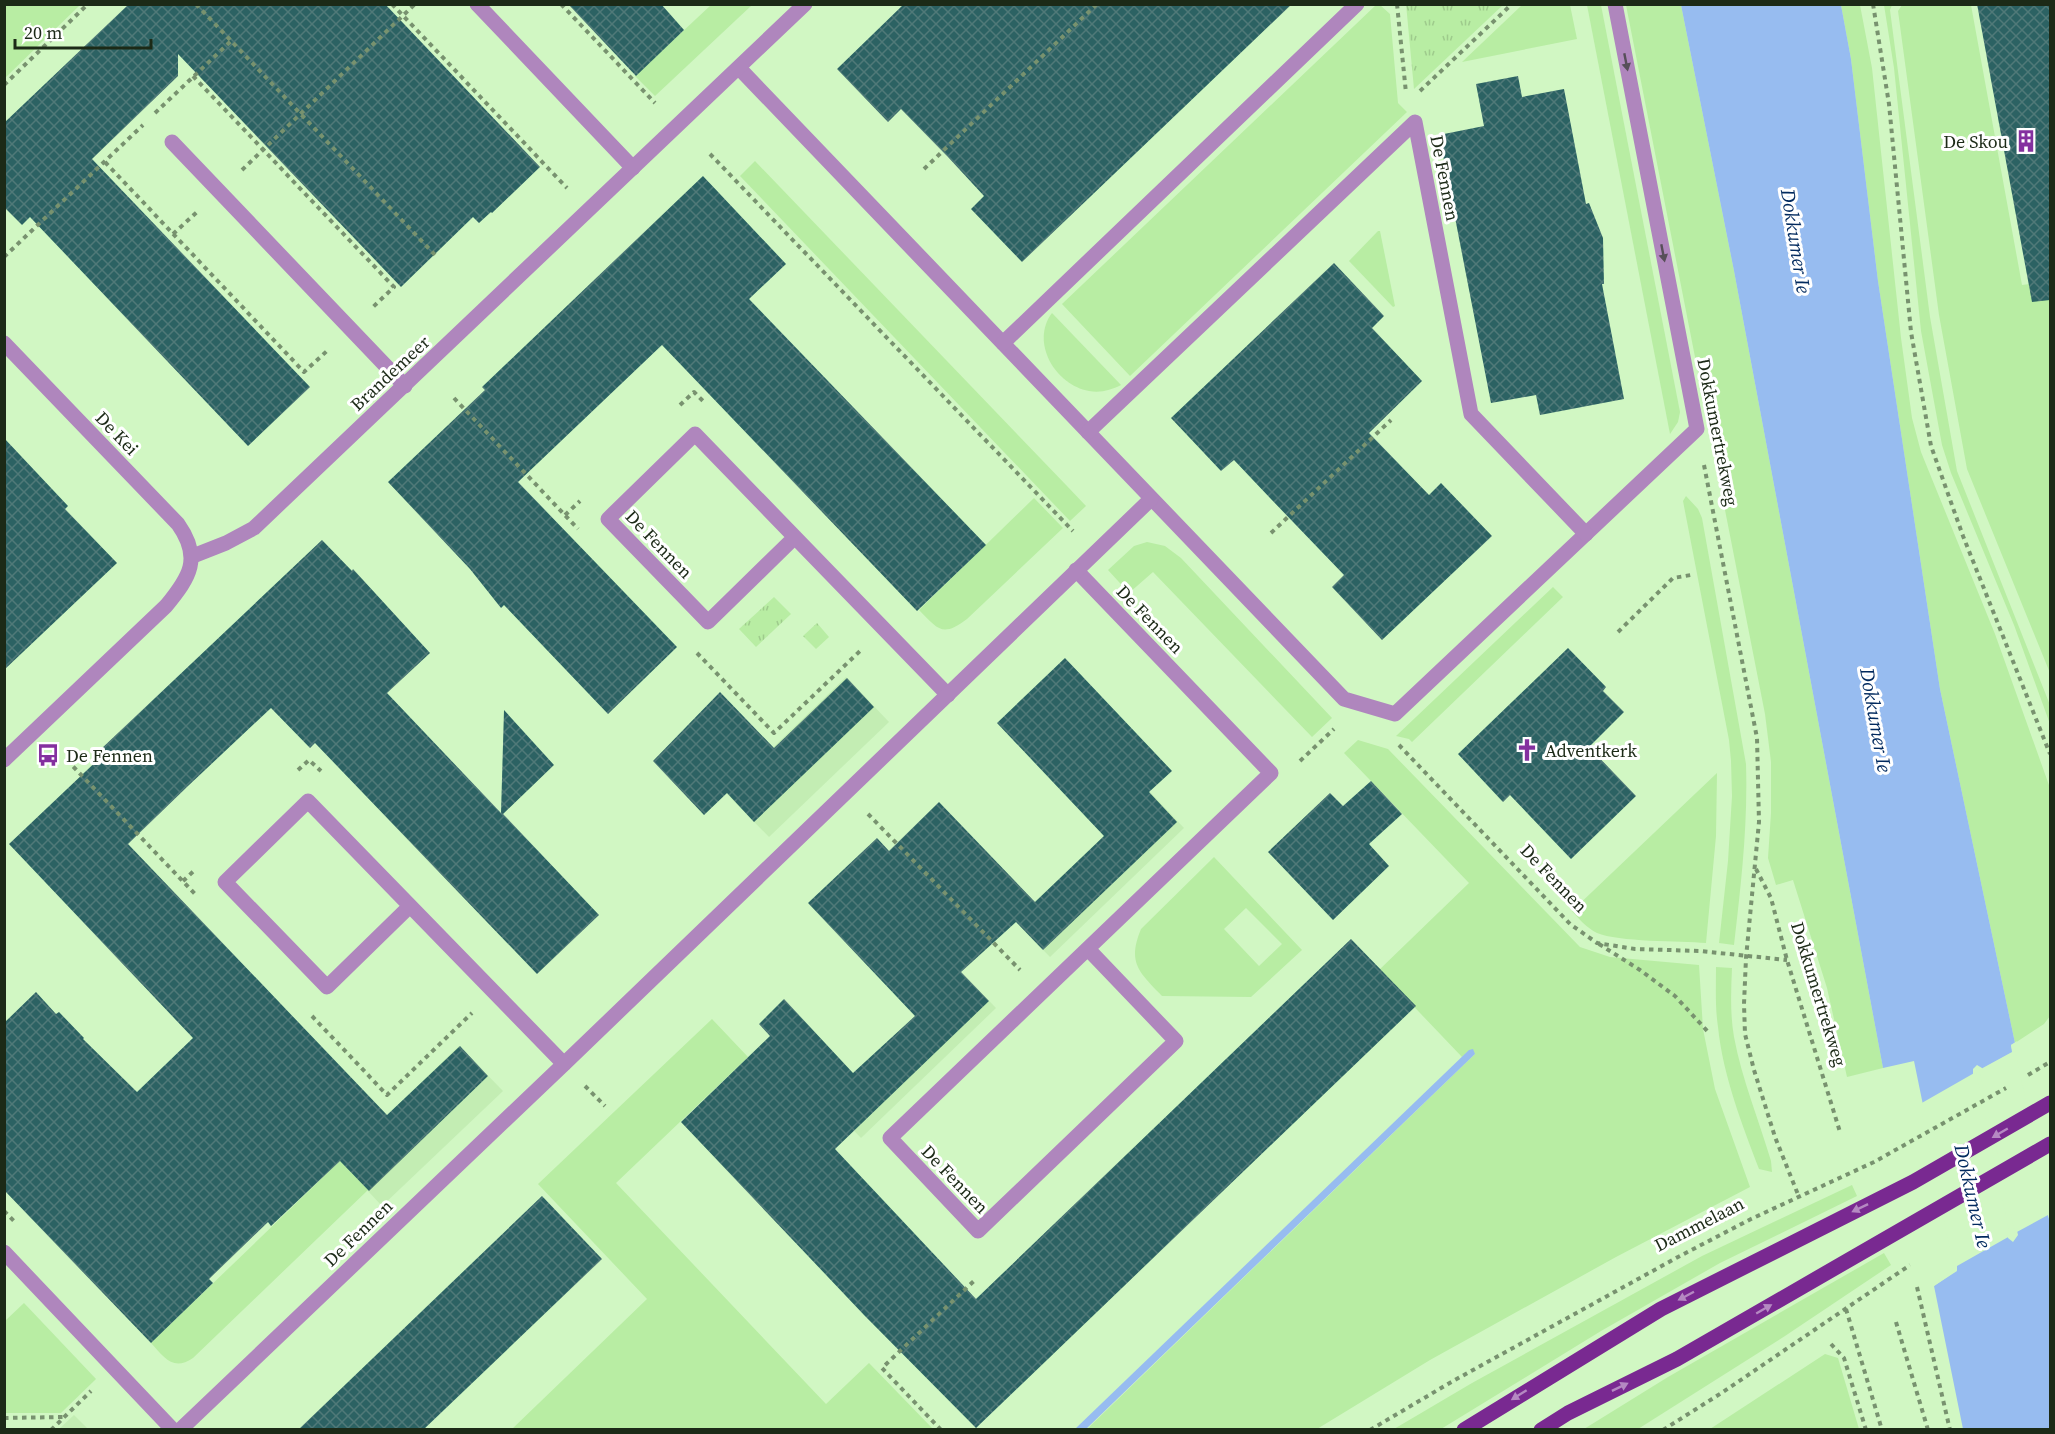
<svg xmlns="http://www.w3.org/2000/svg" width="2055" height="1434" font-family="'Source Serif 4',serif">
	<defs>
		<pattern id="park-tufts" width="24" height="20" patternUnits="userSpaceOnUse" patternTransform="scale(1.5)"><rect width="24" height="20" fill="#b8eda3"/><path d="M3 7l-1-3M5 7V3M7 7l1-3M15 17l-1-3M17 17v-4M19 17l1-3" fill="none" stroke="#9ecb8c"/></pattern>
		<pattern id="building-cross-hatch" width="8" height="8" patternUnits="userSpaceOnUse" patternTransform="scale(1.5)"><rect width="8" height="8" fill="#2c6263"/><path d="M0 0l8 8M0 8l8-8" fill="none" stroke="#507978"/></pattern>
	</defs>
	<rect width="100%" height="100%" fill="#d1f7c3"/>
	<g fill="#c3edb3">
		<path d="M 846,677 L 889,722 L 769,837 L 726,793 Z"/>
		<path d="M 1150,792 L 1184,828 L 1050,957 L 1015,921 Z"/>
		<path d="M 961,972 L 996,1008 L 861,1138 L 826,1101 Z"/>
		<path d="M 459,1046 L 503,1091 L 382,1206 L 340,1161 Z"/>
		<path d="M 74,1415 L 88,1429 L 59,1429 Z"/>
	</g>
	<g fill="#b8eda3" fill-rule="evenodd">
		<path d="M 5,4 L 80,4 L 80,5 L 5,78 Z"/>
		<path d="M 711,5 L 752,5 L 655,96 L 635,76 Z"/>
		<path d="M 1376,5 L 1380,5 L 1390,14 L 1398,103 L 1407,112 L 1130,376 L 1062,304 Z"/>
		<path d="M 1522,5 L 1570,5 L 1577,39 L 1462,62 Z"/>
		<path d="M 1587,5 L 1601,5 L 1680,412 L 1678,422 L 1670,434 Z"/>
		<path d="M 1626,5 L 1681,5 L 1734,271 L 1883,1068 L 1847,1077 L 1827,988 L 1793,880 L 1776,885 L 1768,858 L 1771,813 L 1771,762 L 1765,714 Z"/>
		<path d="M 1841,5 L 1860,5 L 1872,68 L 1901,338 L 1912,418 L 1921,452 L 1995,634 L 2050,788 L 2050,1016 L 2044,1024 L 2015,1043 L 1940,689 L 1878,281 L 1851,59 Z"/>
		<path d="M 1884,5 L 1892,5 L 1890,10 L 1930,317 L 1957,471 L 2050,705 L 2050,724 L 2014,625 L 1951,473 L 1942,445 L 1921,331 L 1894,68 Z"/>
		<path d="M 1902,5 L 1971,5 L 2022,285 L 2047,282 L 2048,288 L 2050,288 L 2050,673 L 1967,469 L 1939,315 L 1898,11 Z"/>
		<path d="M 755,161 L 1067,486 L 1086,506 L 1070,521 L 740,176 Z"/>
		<path d="M 1378,231 L 1380,231 L 1395,306 L 1393,307 L 1349,261 Z"/>
		<path d="M 1052,313 L 1121,385 C 1111,390 1101,393 1089,391 C 1055,385 1030,342 1052,313 Z"/>
		<path d="M 1686,496 L 1698,509 L 1702,518 L 1746,764 C 1748,825 1741,885 1734,945 L 1719,943 L 1728,861 L 1732,796 L 1731,761 L 1729,740 L 1683,501 Z"/>
		<path d="M 1034,498 L 1063,528 L 967,619 C 942,638 938,629 919,610 Z"/>
		<path d="M 1147,542 L 1165,546 L 1181,558 L 1332,718 L 1312,737 L 1153,572 L 1129,593 L 1108,570 L 1134,546 Z"/>
		<path d="M 1553,587 L 1563,597 L 1412,742 L 1409,739 L 1396,736 Z"/>
		<path d="M 1358,740 L 1388,749 L 1580,947 L 1610,957 L 1699,965 L 1703,1029 L 1715,1089 L 1750,1187 L 1616,1257 L 1430,1360 L 1317,1429 L 1086,1430 L 1475,1054 L 1470,1050 L 1462,1057 L 1379,970 L 1469,883 L 1344,753 Z"/>
		<path d="M 1717,773 L 1716,836 L 1706,943 C 1680,941 1618,942 1597,933 C 1587,928 1579,919 1572,911 Z"/>
		<path d="M 1214,857 L 1302,950 L 1251,997 L 1162,996 C 1139,972 1127,963 1141,929 ZM 1246,908 L 1282,944 L 1259,966 L 1224,929 Z"/>
		<path d="M 1716,967 L 1732,968 C 1731,991 1730,1014 1734,1037 C 1742,1080 1759,1120 1771,1161 L 1772,1172 L 1759,1169 C 1742,1124 1723,1076 1718,1027 C 1715,1007 1716,987 1716,967 Z"/>
		<path d="M 712,1019 L 748,1057 L 616,1183 L 826,1404 L 869,1363 L 933,1429 L 512,1429 L 647,1299 L 538,1184 Z"/>
		<path d="M 340,1161 L 368,1190 L 193,1358 C 173,1372 164,1357 151,1343 Z"/>
		<path d="M 1852,1185 L 1857,1196 L 1720,1263 L 1601,1331 L 1441,1429 L 1394,1429 L 1472,1383 L 1702,1256 Z"/>
		<path d="M 1884,1253 L 1891,1265 L 1785,1336 L 1638,1429 L 1584,1429 L 1668,1377 Z"/>
		<path d="M 24,1303 L 96,1379 L 61,1413 L 5,1413 L 5,1321 Z"/>
		<path d="M 1825,1354 L 1838,1358 L 1859,1429 L 1710,1429 Z"/>
	</g>
	<g fill="url(#park-tufts)">
		<path d="M 1406,4 L 1503,4 L 1503,5 L 1414,89 Z"/>
		<path d="M 774,597 L 791,614 L 756,647 L 739,629 Z"/>
		<path d="M 817,623 L 829,637 L 816,649 L 803,636 Z"/>
	</g>
	<g fill="#97bcf0" fill-rule="evenodd">
		<path d="M 1681,5 L 1841,5 L 1851,59 L 1878,281 L 1940,689 L 2015,1043 L 2011,1045 L 2050,1223 L 2050,1429 L 1963,1429 L 1934,1286 L 1957,1271 L 1914,1061 L 1883,1068 L 1734,271 ZM 1977,1065 L 1982,1068 L 2018,1235 L 2013,1242 L 2008,1238 L 1973,1074 L 1973,1069 Z"/>
		<path d="M 1473,1049 L 1475,1054 L 1086,1429 L 1075,1429 L 1469,1050 Z"/>
	</g>
	<g fill="#d1f7c3">
		<path d="M 2017,1041 L 2015,1046 L 2015,1051 L 2050,1211 L 2050,1223 L 2048,1215 L 2015,1233 L 1979,1070 L 2012,1052 L 2011,1045 Z"/>
		<path d="M 1976,1072 L 2010,1236 L 1957,1266 L 1957,1270 L 1934,1286 L 1933,1283 L 1954,1269 L 1920,1104 Z"/>
	</g>
	<g fill="url(#building-cross-hatch)">
		<path d="M 129,4 L 385,4 L 540,167 L 492,213 L 491,212 L 479,223 L 473,217 L 401,287 L 178,54 L 178,76 L 92,159 L 310,387 L 248,446 L 30,217 L 22,225 L 4,207 L 4,123 Z"/>
		<path d="M 568,4 L 661,4 L 684,30 L 636,76 Z"/>
		<path d="M 904,4 L 1292,4 L 1022,262 L 971,209 L 984,196 L 948,157 L 901,109 L 888,122 L 837,69 Z"/>
		<path d="M 1977,4 L 2050,4 L 2050,300 L 2032,302 Z"/>
		<path d="M 1518,76 L 1522,97 L 1564,89 L 1586,204 L 1589,203 L 1603,238 L 1604,284 L 1602,284 L 1624,399 L 1540,415 L 1536,395 L 1491,403 L 1439,135 L 1484,126 L 1476,84 Z"/>
		<path d="M 703,176 L 786,264 L 749,299 L 986,545 L 917,611 L 662,345 L 518,482 L 677,647 L 608,714 L 504,605 L 501,608 L 470,569 L 388,482 L 485,390 L 482,387 Z"/>
		<path d="M 1334,263 L 1384,316 L 1372,328 L 1422,381 L 1369,433 L 1429,495 L 1441,483 L 1492,536 L 1382,640 L 1332,587 L 1344,575 L 1270,498 L 1234,460 L 1221,471 L 1171,418 Z"/>
		<path d="M 4,438 L 68,506 L 65,509 L 117,563 L 4,670 Z"/>
		<path d="M 322,540 L 352,571 L 353,569 L 430,653 L 387,693 L 501,813 L 504,710 L 554,765 L 503,814 L 599,915 L 537,974 L 315,743 L 310,748 L 271,708 L 188,786 L 128,844 L 387,1115 L 460,1046 L 488,1076 L 369,1191 L 340,1161 L 271,1226 L 268,1222 L 209,1279 L 213,1283 L 151,1343 L 4,1190 L 4,1023 L 36,992 L 56,1014 L 59,1012 L 84,1038 L 83,1039 L 137,1092 L 193,1038 L 9,844 L 104,754 L 100,750 Z"/>
		<path d="M 1568,648 L 1606,687 L 1603,691 L 1624,712 L 1589,747 L 1636,796 L 1571,859 L 1510,795 L 1503,802 L 1458,754 Z"/>
		<path d="M 1065,658 L 1172,771 L 1149,792 L 1177,822 L 1043,950 L 1016,922 L 961,972 L 989,1001 L 835,1149 L 976,1299 L 1351,939 L 1416,1006 L 976,1428 L 864,1315 L 681,1122 L 770,1036 L 759,1024 L 784,999 L 853,1073 L 915,1016 L 808,903 L 877,838 L 889,851 L 939,802 L 1035,902 L 1104,836 L 997,723 Z"/>
		<path d="M 847,678 L 874,707 L 754,822 L 727,793 L 704,815 L 653,761 L 720,692 L 774,748 Z"/>
		<path d="M 1371,781 L 1402,814 L 1369,844 L 1389,866 L 1333,920 L 1268,852 L 1330,793 L 1343,806 Z"/>
		<path d="M 542,1196 L 602,1259 L 423,1430 L 298,1430 Z"/>
	</g>
	<g fill="none" stroke-linecap="round" stroke-linejoin="round">
		<g stroke="#78926f" stroke-width="4" stroke-dasharray="4.5 4.5" stroke-linecap="butt">
			<path d="M 196,4 L 436,256"/>
			<path d="M 392,4 L 567,188"/>
			<path d="M 561,4 L 655,103"/>
			<path d="M 1397,4 L 1406,93"/>
			<path d="M 1873,4 L 1889,104 L 1911,332 L 1931,446 L 1963,536 L 2050,754"/>
			<path d="M 193,76 L 394,287 L 373,307"/>
			<path d="M 4,85 L 88,4"/>
			<path d="M 1420,91 L 1512,4"/>
			<path d="M 155,113 L 231,41"/>
			<path d="M 710,154 L 1073,531"/>
			<path d="M 105,162 L 304,372 L 328,350"/>
			<path d="M 924,169 L 1097,4"/>
			<path d="M 242,170 L 415,4"/>
			<path d="M 173,234 L 197,212"/>
			<path d="M 4,257 L 143,125"/>
			<path d="M 454,398 L 578,529"/>
			<path d="M 680,405 L 694,392 L 705,403"/>
			<path d="M 1704,465 L 1757,738 L 1759,822 L 1746,958 L 1744,1004 L 1745,1034 L 1754,1070 L 1775,1137 L 1799,1197"/>
			<path d="M 565,515 L 580,501"/>
			<path d="M 1271,533 L 1391,420"/>
			<path d="M 1618,632 L 1673,578 L 1691,575"/>
			<path d="M 697,653 L 774,733 L 860,651"/>
			<path d="M 1399,745 L 1570,924 L 1597,943 L 1635,949 L 1700,951 L 1787,960"/>
			<path d="M 67,760 L 195,894"/>
			<path d="M 1300,761 L 1334,729"/>
			<path d="M 298,770 L 309,760 L 321,771"/>
			<path d="M 868,814 L 1020,970"/>
			<path d="M 1756,869 L 1771,898 L 1787,960 L 1840,1132"/>
			<path d="M 183,881 L 196,869"/>
			<path d="M 1599,944 L 1640,970 L 1675,996 L 1710,1034"/>
			<path d="M 312,1016 L 387,1095 L 472,1013"/>
			<path d="M 2028,1075 L 2050,1062"/>
			<path d="M 585,1086 L 605,1106"/>
			<path d="M 4,1211 L 14,1221"/>
			<path d="M 1917,1287 L 1950,1430"/>
			<path d="M 1846,1309 L 1882,1430"/>
			<path d="M 1896,1322 L 1928,1430"/>
			<path d="M 1831,1344 L 1844,1358 L 1866,1430"/>
			<path d="M 4,1418 L 63,1417"/>
			<path d="M 51,1430 L 91,1391"/>
			<path d="M 941,1430 L 882,1368 L 976,1279"/>
			<path d="M 1370,1430 L 1453,1381 L 1678,1257 L 1751,1219 L 1874,1162 L 2006,1088"/>
			<path d="M 1663,1430 L 1723,1392 L 1910,1265"/>
		</g>
		<g stroke="#af86bd" stroke-width="15">
			<path d="M 477,4 L 633,168"/>
			<path d="M 739,68 L 1344,699 L 1395,714 L 1697,429 L 1615,4"/>
			<path d="M 172,142 L 405,386"/>
			<path d="M 4,343 L 178,524 C 202,558 190,577 166,606 L 4,760"/>
			<path d="M 1003,343 L 1357,4"/>
			<path d="M 1088,432 L 1415,122 L 1471,414 L 1586,534"/>
			<path d="M 795,537 L 708,622 L 608,519 L 695,434 L 948,695"/>
			<path d="M 193,556 L 226,543 L 254,528 L 805,4"/>
			<path d="M 1076,570 L 1271,773 L 890,1138 L 978,1231 L 1176,1041 L 1088,949"/>
			<path d="M 410,906 L 327,987 L 225,882 L 308,801 L 564,1064"/>
			<path d="M 4,1252 L 173,1430"/>
			<path d="M 180,1430 L 564,1064 L 1151,499"/>
		</g>
		<g stroke="#792991" stroke-width="15">
			<path d="M 1464,1430 L 1661,1309 L 1913,1182 L 2050,1103"/>
			<path d="M 1541,1430 L 1568,1413 L 1677,1359 L 2050,1144"/>
		</g>
	</g>
	<defs><path id="oneway-solid" d="M-6-.8H1V-3.2L6.5 0L1 3.2V.8H-6Z" transform="scale(1.5)"/></defs>
	<g fill="#574f59">
		<use href="#oneway-solid" transform="translate(1626 62) rotate(79)"/>
		<use href="#oneway-solid" transform="translate(1663 253) rotate(79)"/>
	</g>
	<g fill="#b589c2">
		<use href="#oneway-solid" transform="translate(2000 1133) rotate(150)"/>
		<use href="#oneway-solid" transform="translate(1860 1208) rotate(154)"/>
		<use href="#oneway-solid" transform="translate(1686 1296) rotate(152)"/>
		<use href="#oneway-solid" transform="translate(1764 1309) rotate(-30)"/>
		<use href="#oneway-solid" transform="translate(1620 1387) rotate(-26)"/>
		<use href="#oneway-solid" transform="translate(1519 1395) rotate(148)"/>
	</g>
	<defs>
		<g id="building-bare" transform="scale(1.8)"><path d="M-4-6H4V6H1V3H-1V6H-4ZM-2.5-4.3h1.7v1.8h-1.7ZM.8-4.3h1.7v1.8H.8ZM-2.5-1h1.7V.8h-1.7ZM.8-1h1.7V.8H.8Z" fill="#84309f" stroke="#fff" stroke-width="2.5" paint-order="stroke"/></g>
		<g id="church-bare" transform="scale(1.8)"><path d="M-1.2-6h2.4v3.5h3.3v2.4h-3.3V6h-2.4V-.1h-3.3v-2.4h3.3Z" fill="#84309f" stroke="#fff" stroke-width="2.5" paint-order="stroke"/></g>
		<g id="bus-bare" transform="scale(1.8)"><path d="M-5-6H5V4H4V6H2V4H-2V6H-4V4H-5ZM-3.5-4V0h7V-4ZM-3.5 1.2v1.5H-2V1.2ZM2 1.2v1.5H3.5V1.2Z" fill="#84309f" stroke="#fff" stroke-width="2.5" paint-order="stroke"/></g>
	</defs>
	<g fill-rule="evenodd">
		<use href="#building-bare" x="2026" y="141"/>
		<use href="#church-bare" x="1527" y="750"/>
		<use href="#bus-bare" x="48" y="755"/>
	</g>
	<g text-anchor="middle" dominant-baseline="central" stroke-width="6" stroke-linejoin="round" paint-order="stroke">
		<g font-size="18" fill="#1c2a17" stroke="#fff" text-anchor="start">
			<text x="2008" y="141" text-anchor="end">De Skou</text>
			<text x="1545" y="750">Adventkerk</text>
			<text x="66" y="755">De Fennen</text>
		</g>
		<g font-size="18" fill="#1c2a17" stroke="#fff">
			<text transform="translate(1445 178) rotate(79)">De Fennen</text>
			<text transform="translate(390 373) rotate(-43)">Brandemeer</text>
			<text transform="translate(1718 432) rotate(79)">Dokkumertrekweg</text>
			<text transform="translate(117 433) rotate(46)">De Kei</text>
			<text transform="translate(659 544) rotate(46)">De Fennen</text>
			<text transform="translate(1150 619) rotate(46)">De Fennen</text>
			<text transform="translate(1554 878) rotate(46)">De Fennen</text>
			<text transform="translate(1819 994) rotate(73)">Dokkumertrekweg</text>
			<text transform="translate(955 1179) rotate(46)">De Fennen</text>
			<text transform="translate(1699 1224) rotate(-27)">Dammelaan</text>
			<text transform="translate(358 1233) rotate(-44)">De Fennen</text>
		</g>
		<g font-size="20" font-style="italic" fill="#01295e" stroke="#fff">
			<text transform="translate(1796 241) rotate(81)">Dokkumer Ie</text>
			<text transform="translate(1876 720) rotate(80)">Dokkumer Ie</text>
			<text transform="translate(1973 1196) rotate(77)">Dokkumer Ie</text>
		</g>
	</g>
	<rect width="2055" height="1434" fill="none" stroke="#1c2a17" stroke-width="12"/>
	<path d="M15 39v9h136v-9" fill="none" stroke="#1c2a17" stroke-width="3"/>
	<text x="24" y="39" font-size="18" fill="#1c2a17" stroke="#ffffff" stroke-width="4.5" paint-order="stroke">20 m</text>
</svg>
